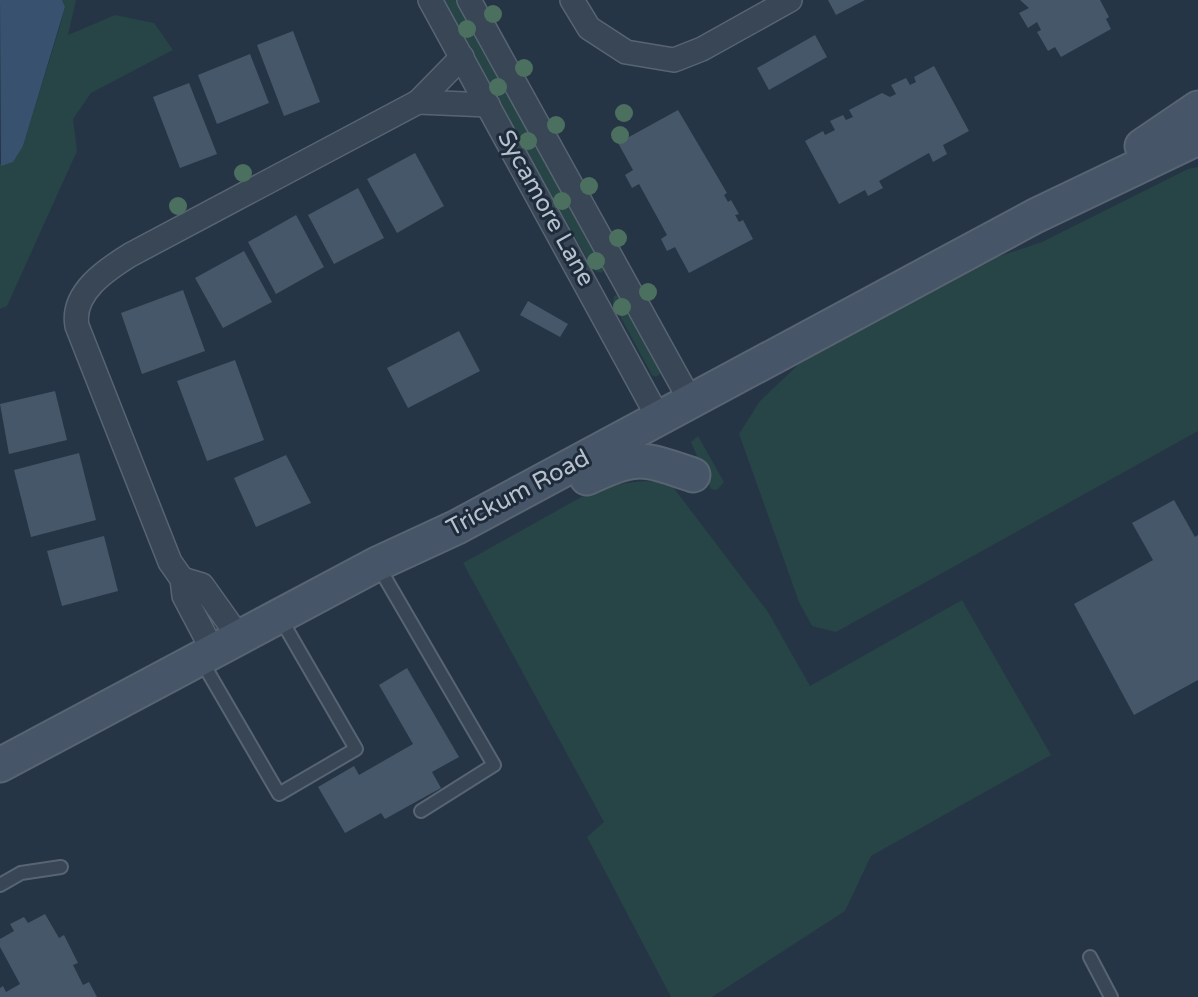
<svg xmlns="http://www.w3.org/2000/svg" width="1198" height="997" font-family="'Varela Round',sans-serif">
	<rect width="100%" height="100%" fill="#253545"/>
	<g fill="#274446">
		<path d="M 62,0 L 76,0 L 68,35 L 115,15 L 154,23 L 173,50 L 91,93 L 73,119 L 77,151 L 7,306 L 0,309 L 0,163 L 2,166 L 23,146 L 60,26 L 65,7 Z"/>
		<path d="M 442,0 L 458,0 L 606,266 L 602,273 L 595,271 L 590,264 Z"/>
		<path d="M 1198,167 L 1198,431 L 836,632 L 812,626 L 799,602 L 739,434 L 760,401 L 799,364 L 994,258 L 1042,242 L 1188,169 Z"/>
		<path d="M 620,294 L 662,372 L 656,377 L 652,375 L 613,303 L 614,296 Z"/>
		<path d="M 698,436 L 724,482 L 717,490 L 711,489 L 691,442 Z"/>
		<path d="M 645,481 L 670,483 L 768,612 L 810,686 L 962,600 L 1051,755 L 871,856 L 845,911 L 712,997 L 671,997 L 587,837 L 604,822 L 463,563 L 601,486 Z"/>
	</g>
	<path fill="#37516e" d="M 0,0 L 62,0 L 65,7 L 23,146 L 13,162 L 1,166 Z"/>
	<g fill="#46576a">
		<path d="M 828,0 L 865,0 L 836,15 Z"/>
		<path d="M 1020,0 L 1100,0 L 1109,17 L 1106,19 L 1111,29 L 1061,57 L 1055,47 L 1048,51 L 1037,32 L 1041,30 L 1037,22 L 1028,28 L 1019,13 L 1029,8 Z"/>
		<path d="M 293,31 L 320,102 L 284,116 L 257,45 Z"/>
		<path d="M 815,35 L 827,57 L 769,90 L 757,68 Z"/>
		<path d="M 250,54 L 269,103 L 217,124 L 198,75 Z"/>
		<path d="M 934,66 L 969,131 L 943,145 L 947,154 L 933,162 L 929,153 L 879,181 L 883,188 L 868,196 L 865,190 L 839,204 L 805,141 L 823,131 L 825,135 L 835,130 L 830,121 L 843,115 L 846,120 L 853,117 L 849,110 L 882,93 L 890,97 L 896,94 L 891,85 L 906,78 L 910,85 L 916,82 L 914,77 Z"/>
		<path d="M 189,83 L 217,154 L 180,168 L 153,97 Z"/>
		<path d="M 678,110 L 727,193 L 724,195 L 728,202 L 731,200 L 739,214 L 735,215 L 739,222 L 743,220 L 753,239 L 689,273 L 675,247 L 667,251 L 661,239 L 667,235 L 639,184 L 632,188 L 625,175 L 633,170 L 618,143 Z"/>
		<path d="M 415,153 L 444,206 L 397,233 L 367,179 Z"/>
		<path d="M 358,188 L 384,238 L 334,264 L 308,215 Z"/>
		<path d="M 296,215 L 324,267 L 276,294 L 248,242 Z"/>
		<path d="M 244,251 L 272,302 L 223,328 L 195,278 Z"/>
		<path d="M 183,290 L 205,351 L 142,374 L 121,313 Z"/>
		<path d="M 528,301 L 568,324 L 560,337 L 520,315 Z"/>
		<path d="M 459,331 L 480,371 L 408,408 L 387,368 Z"/>
		<path d="M 235,360 L 264,440 L 207,461 L 177,381 Z"/>
		<path d="M 55,391 L 67,440 L 9,454 L 0,404 Z"/>
		<path d="M 79,453 L 96,520 L 31,537 L 14,470 Z"/>
		<path d="M 286,455 L 311,503 L 256,527 L 234,478 Z"/>
		<path d="M 1174,500 L 1195,537 L 1198,535 L 1198,680 L 1134,715 L 1074,604 L 1153,560 L 1132,523 Z"/>
		<path d="M 104,536 L 118,591 L 62,606 L 47,551 Z"/>
		<path d="M 407,668 L 459,757 L 432,772 L 441,788 L 385,819 L 381,813 L 345,833 L 318,787 L 354,766 L 359,775 L 413,744 L 379,685 Z"/>
		<path d="M 45,914 L 59,938 L 64,935 L 78,963 L 73,965 L 83,985 L 89,982 L 97,997 L 0,997 L 0,988 L 3,986 L 6,992 L 20,984 L 0,947 L 0,939 L 14,931 L 10,924 L 24,917 L 28,923 Z"/>
	</g>
	<g fill="none" stroke-linecap="round" stroke-linejoin="round">
		<g stroke="#586472" stroke-width="16">
			<g id="lane">
				<path d="M 377,564 L 494,765 L 421,811"/>
				<path d="M 201,660 L 279,794 L 356,749 L 279,616"/>
				<path d="M 0,885 L 21,873 L 61,867"/>
				<path d="M 1090,957 L 1111,997"/>
			</g>
		</g>
		<g stroke="#586472" stroke-width="26">
			<g id="street">
				<path d="M 430,0 L 658,417"/>
				<path d="M 469,0 L 690,400"/>
				<path d="M 572,0 L 589,28 L 626,52 L 674,60 L 702,49 L 790,0"/>
				<path d="M 462,57 L 418,102 L 488,105"/>
				<path d="M 182,579 L 170,562 L 77,326 C 71,293 106,270 130,255 L 418,102"/>
				<path d="M 213,651 L 184,596 L 182,579 L 202,585 L 239,637"/>
			</g>
		</g>
		<g stroke="#586472" stroke-width="37">
			<g id="secondary">
				<path d="M 1142,146 L 1198,108"/>
				<path d="M 587,478 C 636,454 643,458 693,475"/>
				<path d="M 0,765 L 377,564 L 457,527 L 1035,216 L 1198,138"/>
			</g>
		</g>
		<use href="#lane" stroke="#394655" stroke-width="12"/>
		<use href="#street" stroke="#394655" stroke-width="23"/>
		<use href="#secondary" stroke="#475568" stroke-width="33"/>
	</g>
	<g fill="#4c705f">
		<circle cx="493" cy="14" r="9"/>
		<circle cx="467" cy="29" r="9"/>
		<circle cx="524" cy="68" r="9"/>
		<circle cx="498" cy="87" r="9"/>
		<circle cx="624" cy="113" r="9"/>
		<circle cx="556" cy="125" r="9"/>
		<circle cx="620" cy="135" r="9"/>
		<circle cx="528" cy="141" r="9"/>
		<circle cx="243" cy="173" r="9"/>
		<circle cx="589" cy="186" r="9"/>
		<circle cx="562" cy="201" r="9"/>
		<circle cx="178" cy="206" r="9"/>
		<circle cx="618" cy="238" r="9"/>
		<circle cx="596" cy="261" r="9"/>
		<circle cx="648" cy="292" r="9"/>
		<circle cx="622" cy="307" r="9"/>
	</g>
	<g text-anchor="middle" dominant-baseline="central" stroke-width="6" stroke-linejoin="round" paint-order="stroke">
		<g font-size="24" fill="#b7c1ce" stroke="#1e2b3a">
			<text transform="translate(546 208) rotate(61)">Sycamore Lane</text>
			<text transform="translate(518 493) rotate(-28)">Trickum Road</text>
		</g>
	</g>
</svg>
